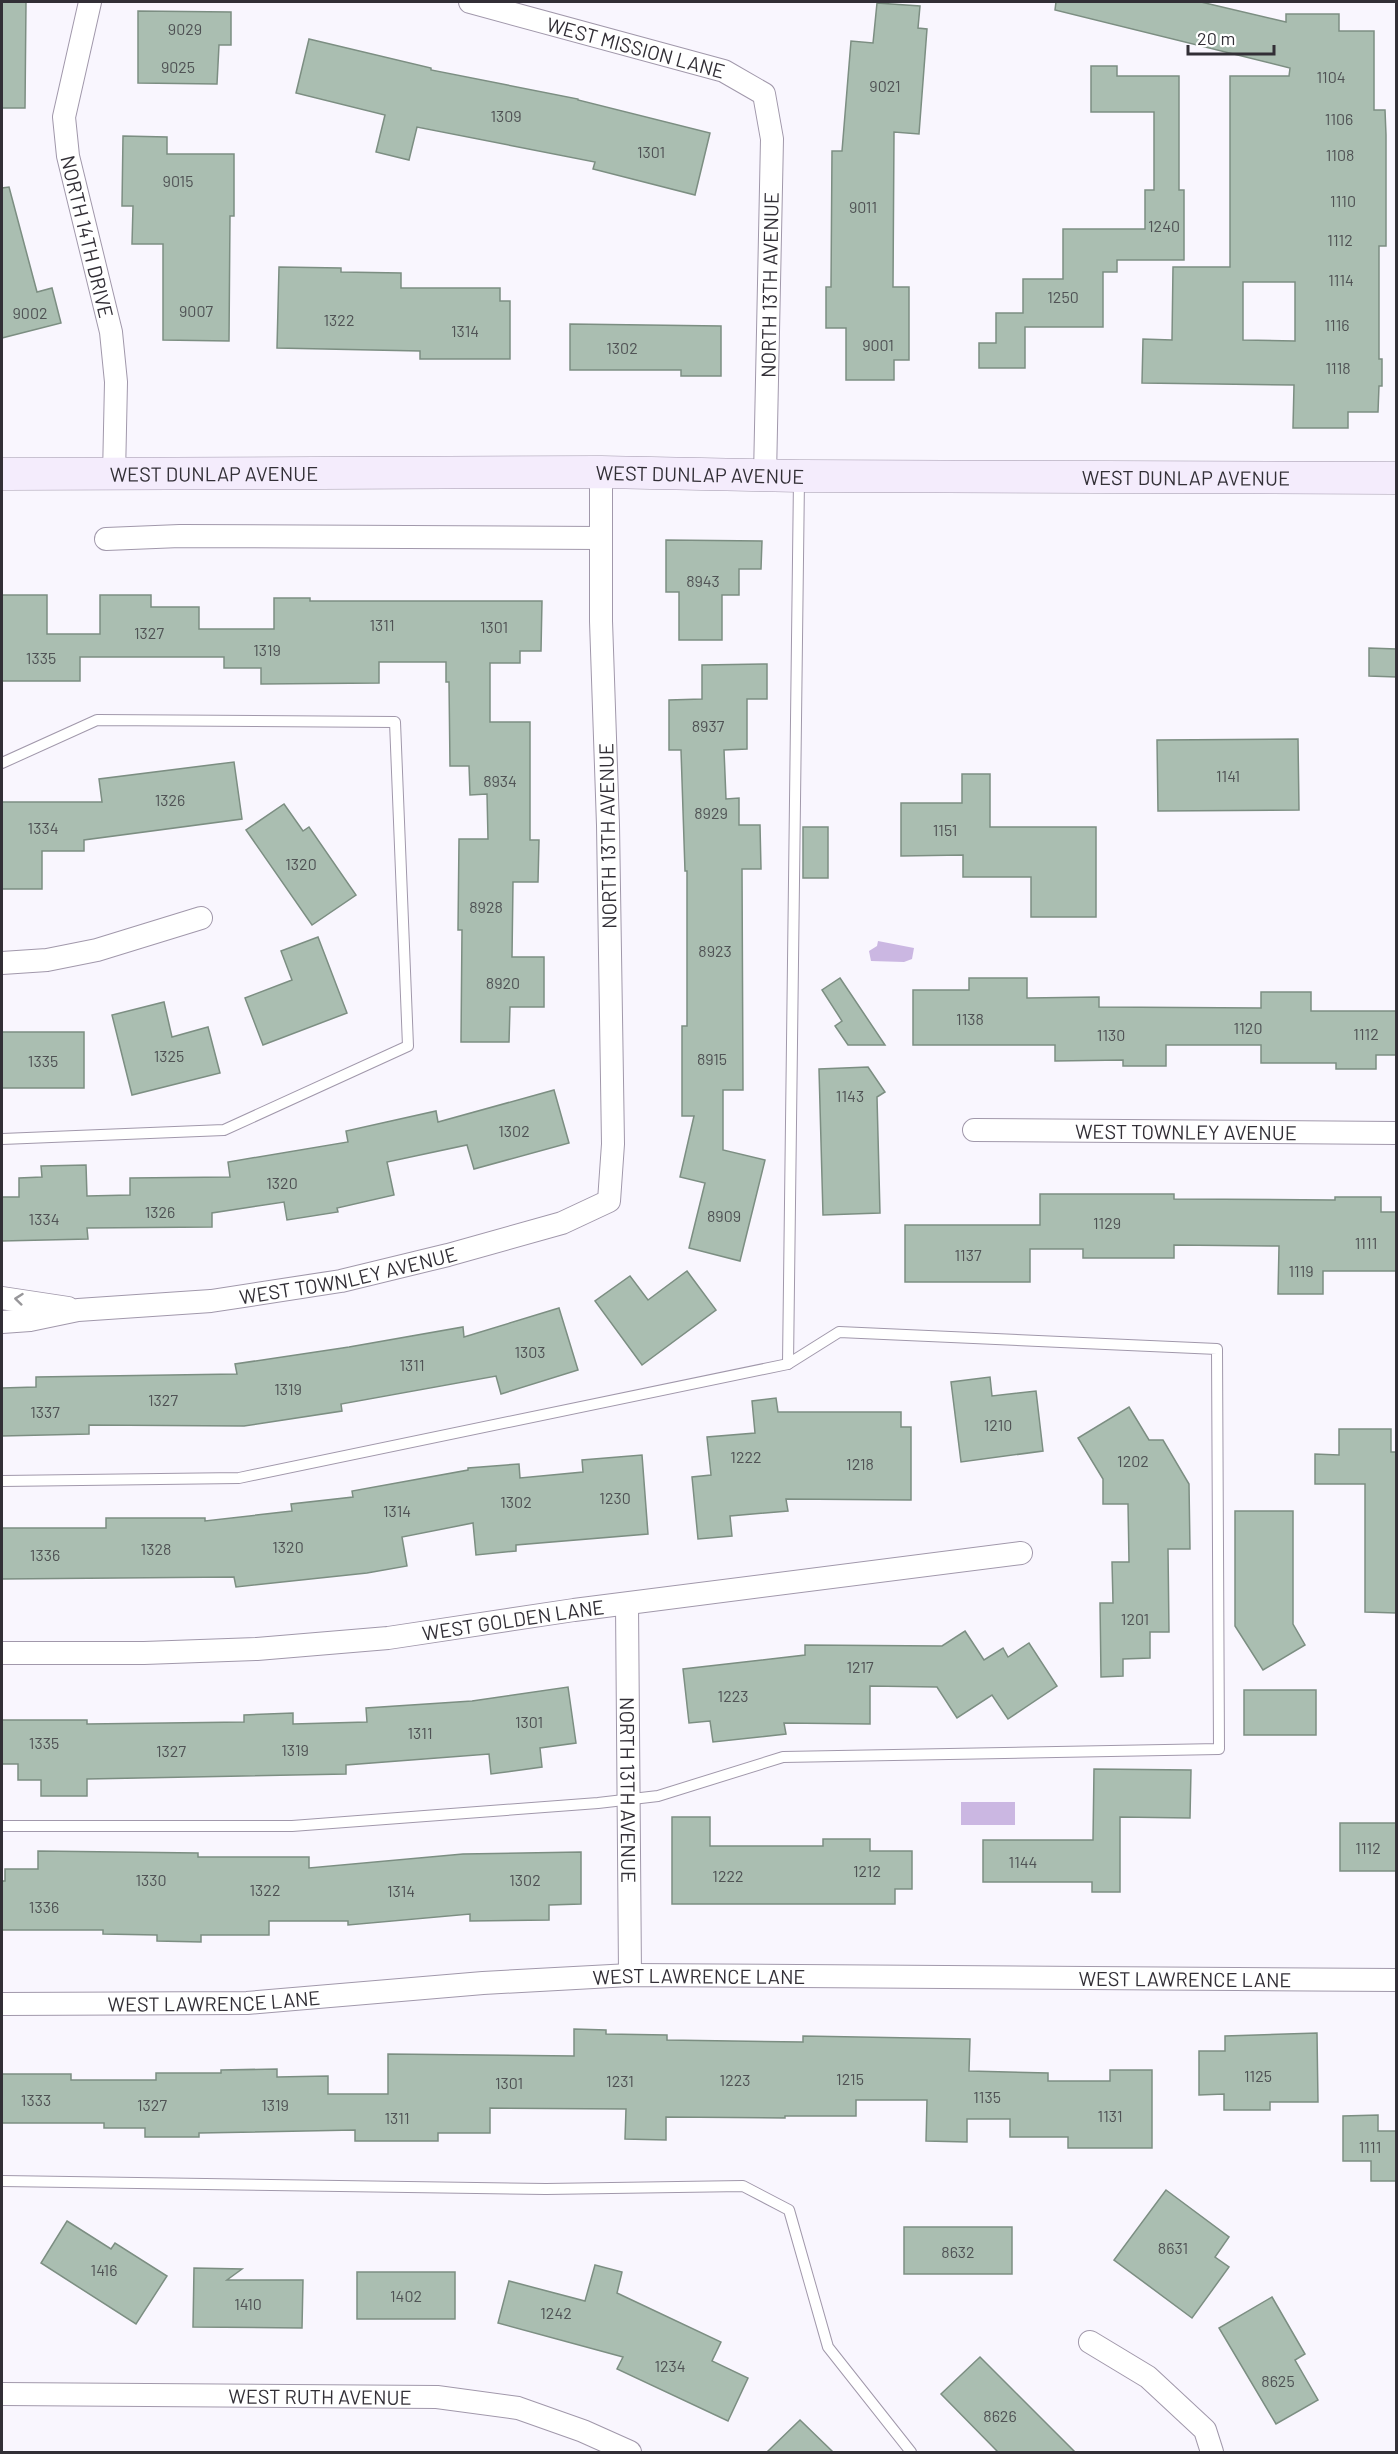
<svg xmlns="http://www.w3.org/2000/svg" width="1398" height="2454" font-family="Barlow,sans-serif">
	<rect width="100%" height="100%" fill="#f9f6fe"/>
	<g fill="#cbb7e2">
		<path d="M 878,941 L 914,948 L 912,959 L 904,962 L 871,961 L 869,951 L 877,946 Z"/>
		<rect x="961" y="1802" width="54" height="23"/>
	</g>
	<g fill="#aabeb1" stroke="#7c8e82" stroke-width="1.5" fill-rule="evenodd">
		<path d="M 2,2 L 26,2 L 25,108 L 2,108 Z"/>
		<path d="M 1056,2 L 1201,2 L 1286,22 L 1286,14 L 1339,14 L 1339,31 L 1374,31 L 1374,110 L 1385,110 L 1386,135 L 1386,246 L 1379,246 L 1379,359 L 1382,359 L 1382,386 L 1379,386 L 1378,412 L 1348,412 L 1348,428 L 1293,428 L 1294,385 L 1142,383 L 1143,339 L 1172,340 L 1173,267 L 1230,267 L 1230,76 L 1289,76 L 1290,68 L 1055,10 ZM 1243,282 L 1295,282 L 1295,341 L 1243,340 Z"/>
		<path d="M 877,3 L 920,6 L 918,28 L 927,29 L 919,134 L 894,132 L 893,287 L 909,287 L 909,360 L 894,360 L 894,380 L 846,380 L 846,328 L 826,328 L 826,287 L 831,287 L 832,151 L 842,151 L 851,41 L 873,43 Z"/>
		<path d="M 138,11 L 231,12 L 231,45 L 219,45 L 217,84 L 138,83 Z"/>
		<path d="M 309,39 L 431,68 L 431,70 L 578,99 L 578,100 L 710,133 L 695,195 L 593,169 L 595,162 L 417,127 L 409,160 L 376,152 L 385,115 L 296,93 Z"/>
		<path d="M 1091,66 L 1117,66 L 1117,76 L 1179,76 L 1179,190 L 1184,190 L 1184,260 L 1117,260 L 1117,272 L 1103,272 L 1103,327 L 1025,327 L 1025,368 L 979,368 L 979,343 L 996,343 L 996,313 L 1023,313 L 1023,279 L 1063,279 L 1063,229 L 1145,229 L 1145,190 L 1154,190 L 1154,112 L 1091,112 Z"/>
		<path d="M 123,136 L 167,137 L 167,154 L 234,154 L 234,216 L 230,216 L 229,341 L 163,340 L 163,244 L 132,244 L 133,206 L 122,206 Z"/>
		<path d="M 9,187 L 37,292 L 52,288 L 61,323 L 2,338 L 2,188 Z"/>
		<path d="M 279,267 L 341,268 L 341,272 L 401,273 L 401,288 L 500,288 L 500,301 L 510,301 L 510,359 L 420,359 L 420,351 L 277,348 Z"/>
		<path d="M 570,324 L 721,326 L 721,376 L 681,376 L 681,370 L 570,370 Z"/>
		<path d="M 666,540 L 762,541 L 761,569 L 739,569 L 739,595 L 722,595 L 722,640 L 679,640 L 679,592 L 666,592 Z"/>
		<path d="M 2,595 L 47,595 L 47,634 L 100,634 L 100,595 L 151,595 L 151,607 L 199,607 L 199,629 L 274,629 L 274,598 L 310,598 L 310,601 L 542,601 L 541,651 L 520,651 L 520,663 L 490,663 L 490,722 L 530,722 L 530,840 L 539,840 L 538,882 L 513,882 L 512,957 L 544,957 L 544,1007 L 510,1007 L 509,1042 L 461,1042 L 462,930 L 458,930 L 459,839 L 488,839 L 487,794 L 470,795 L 469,766 L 450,766 L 449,682 L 446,682 L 446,662 L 379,662 L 379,683 L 261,684 L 261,668 L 224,668 L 224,657 L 80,657 L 80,681 L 2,681 Z"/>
		<path d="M 1369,648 L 1396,649 L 1396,677 L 1369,676 Z"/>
		<path d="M 767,664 L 767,699 L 747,699 L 747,749 L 724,750 L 726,799 L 739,798 L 739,825 L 760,825 L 761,869 L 742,869 L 743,1090 L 723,1090 L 723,1150 L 765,1160 L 740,1261 L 689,1248 L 705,1183 L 680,1177 L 694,1116 L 682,1116 L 682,1026 L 687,1026 L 687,871 L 685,871 L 681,750 L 669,750 L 669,700 L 702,699 L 702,665 Z"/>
		<path d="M 1298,739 L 1299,810 L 1158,811 L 1157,740 Z"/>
		<path d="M 234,762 L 242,819 L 84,840 L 84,851 L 42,851 L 42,889 L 2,889 L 2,802 L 102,802 L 99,779 Z"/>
		<path d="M 962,774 L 990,774 L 990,827 L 1096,827 L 1096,917 L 1031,917 L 1031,877 L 963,877 L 963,855 L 901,856 L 901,803 L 962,803 Z"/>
		<path d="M 284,804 L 303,831 L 309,827 L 356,895 L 312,925 L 246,830 Z"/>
		<rect x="803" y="827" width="25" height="51"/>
		<path d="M 318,937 L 347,1013 L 263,1045 L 245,998 L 292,980 L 281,951 Z"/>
		<path d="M 840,978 L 885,1045 L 848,1045 L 835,1026 L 842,1021 L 822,990 Z"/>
		<path d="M 969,978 L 1027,978 L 1027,998 L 1099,997 L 1099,1007 L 1261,1008 L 1261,992 L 1311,992 L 1311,1011 L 1396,1011 L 1396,1055 L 1376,1055 L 1376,1069 L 1336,1069 L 1336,1063 L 1261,1063 L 1261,1045 L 1166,1045 L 1166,1066 L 1123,1066 L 1123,1060 L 1055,1061 L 1055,1045 L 913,1045 L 913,990 L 969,990 Z"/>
		<path d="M 164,1002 L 172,1037 L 208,1027 L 220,1073 L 132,1095 L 112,1015 Z"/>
		<rect x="2" y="1032" width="82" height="56"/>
		<path d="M 868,1067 L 885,1092 L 877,1097 L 880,1213 L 823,1215 L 819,1069 Z"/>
		<path d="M 554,1090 L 569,1143 L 474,1169 L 467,1145 L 387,1162 L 394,1195 L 337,1208 L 338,1212 L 287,1220 L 284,1202 L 212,1213 L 212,1227 L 87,1228 L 88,1239 L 2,1241 L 2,1197 L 19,1197 L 19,1178 L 42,1177 L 41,1166 L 86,1165 L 87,1196 L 130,1195 L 130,1178 L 230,1177 L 228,1162 L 348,1142 L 346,1131 L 436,1111 L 438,1122 Z"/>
		<path d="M 1040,1194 L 1174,1194 L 1174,1199 L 1335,1200 L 1335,1197 L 1381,1197 L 1381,1212 L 1396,1212 L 1396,1271 L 1323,1271 L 1323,1294 L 1278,1294 L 1279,1246 L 1174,1245 L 1174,1258 L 1083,1258 L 1083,1249 L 1030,1249 L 1030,1282 L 905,1282 L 905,1225 L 1040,1225 Z"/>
		<path d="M 687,1271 L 716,1310 L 642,1365 L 595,1301 L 630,1276 L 648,1300 Z"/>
		<path d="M 559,1308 L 578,1370 L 501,1394 L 496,1376 L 341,1404 L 342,1411 L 244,1426 L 89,1425 L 89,1434 L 2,1436 L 2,1388 L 36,1387 L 36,1377 L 237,1374 L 235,1364 L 349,1347 L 463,1327 L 464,1337 Z"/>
		<path d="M 990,1377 L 992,1396 L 1036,1391 L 1043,1451 L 961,1462 L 951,1382 Z"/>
		<path d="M 776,1398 L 778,1412 L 901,1412 L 901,1427 L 911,1427 L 911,1500 L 786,1499 L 788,1511 L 730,1516 L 732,1536 L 698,1539 L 692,1477 L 711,1475 L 707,1437 L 755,1433 L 752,1401 Z"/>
		<path d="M 1129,1407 L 1149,1440 L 1163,1440 L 1189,1484 L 1190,1549 L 1168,1549 L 1169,1632 L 1150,1632 L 1150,1658 L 1123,1659 L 1123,1676 L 1101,1677 L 1100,1603 L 1113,1603 L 1112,1562 L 1129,1562 L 1128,1504 L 1103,1504 L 1103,1479 L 1078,1438 Z"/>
		<path d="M 1339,1429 L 1391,1429 L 1391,1452 L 1396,1452 L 1396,1613 L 1365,1612 L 1365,1484 L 1315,1484 L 1315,1454 L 1339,1455 Z"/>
		<path d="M 642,1455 L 648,1534 L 516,1545 L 516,1551 L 476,1555 L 473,1523 L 402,1537 L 407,1566 L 367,1573 L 236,1587 L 234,1577 L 2,1579 L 2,1528 L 106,1528 L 106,1518 L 205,1518 L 205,1521 L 292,1511 L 291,1504 L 353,1497 L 352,1491 L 468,1470 L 468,1468 L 519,1464 L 520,1478 L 583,1472 L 582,1460 Z"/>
		<path d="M 1235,1511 L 1293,1511 L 1293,1624 L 1305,1645 L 1263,1670 L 1235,1626 Z"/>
		<path d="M 965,1631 L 984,1660 L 1003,1648 L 1008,1657 L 1029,1643 L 1057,1686 L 1008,1719 L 992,1695 L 957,1718 L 937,1687 L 870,1686 L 870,1724 L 784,1723 L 786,1734 L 713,1742 L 710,1721 L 689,1723 L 683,1669 L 805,1655 L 805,1645 L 942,1646 Z"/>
		<path d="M 568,1687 L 576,1743 L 540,1748 L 542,1767 L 491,1774 L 489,1754 L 346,1765 L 346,1774 L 87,1779 L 87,1796 L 41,1796 L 41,1780 L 18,1780 L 18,1764 L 2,1764 L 2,1720 L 87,1720 L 87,1724 L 244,1722 L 244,1715 L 293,1713 L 293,1724 L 367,1722 L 366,1708 L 472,1701 Z"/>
		<rect x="1244" y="1690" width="72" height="45"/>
		<path d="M 1094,1769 L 1191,1770 L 1190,1818 L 1120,1817 L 1120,1892 L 1092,1892 L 1092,1882 L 983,1882 L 983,1840 L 1093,1840 Z"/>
		<path d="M 672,1817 L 710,1817 L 710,1846 L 823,1846 L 823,1839 L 870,1839 L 870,1851 L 912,1851 L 912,1889 L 895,1889 L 895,1904 L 672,1904 Z"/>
		<rect x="1340" y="1823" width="56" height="48"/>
		<path d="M 38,1851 L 198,1853 L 198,1857 L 309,1857 L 309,1868 L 463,1854 L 581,1852 L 581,1904 L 549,1905 L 549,1920 L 470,1921 L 470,1914 L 348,1925 L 348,1921 L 269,1921 L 269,1935 L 201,1935 L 201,1942 L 157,1941 L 157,1935 L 103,1934 L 103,1930 L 2,1930 L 2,1881 L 5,1881 L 5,1869 L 38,1869 Z"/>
		<path d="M 574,2029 L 606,2030 L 606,2034 L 667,2035 L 667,2040 L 803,2042 L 803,2036 L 970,2039 L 969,2071 L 1048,2073 L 1048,2081 L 1110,2081 L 1110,2070 L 1152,2070 L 1152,2148 L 1068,2148 L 1068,2137 L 1010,2137 L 1010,2119 L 967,2119 L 967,2142 L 926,2141 L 927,2100 L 856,2100 L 856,2116 L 785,2116 L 785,2118 L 666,2117 L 666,2140 L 625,2139 L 626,2109 L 490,2108 L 490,2133 L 438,2133 L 438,2141 L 355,2141 L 355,2130 L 199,2133 L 199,2137 L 145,2137 L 145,2128 L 104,2128 L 104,2123 L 2,2123 L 2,2074 L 71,2074 L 71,2080 L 156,2080 L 156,2073 L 221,2073 L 221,2070 L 277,2069 L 277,2077 L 328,2076 L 328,2094 L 388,2094 L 388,2054 L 574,2056 Z"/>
		<path d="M 1317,2033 L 1318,2102 L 1270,2102 L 1270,2110 L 1224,2110 L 1224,2094 L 1199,2095 L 1199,2051 L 1225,2051 L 1225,2036 Z"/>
		<path d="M 1378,2115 L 1378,2131 L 1396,2131 L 1396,2181 L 1371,2181 L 1371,2161 L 1343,2161 L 1343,2116 Z"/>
		<path d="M 1166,2190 L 1229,2237 L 1215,2257 L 1229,2267 L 1192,2318 L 1114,2260 Z"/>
		<path d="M 67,2221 L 111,2249 L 115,2243 L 167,2276 L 136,2324 L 41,2263 Z"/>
		<rect x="904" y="2227" width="108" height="47"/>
		<path d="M 595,2265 L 622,2272 L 617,2293 L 721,2342 L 712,2361 L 748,2378 L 728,2421 L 617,2369 L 623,2357 L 498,2323 L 509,2281 L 585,2301 Z"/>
		<path d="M 194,2268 L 242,2269 L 227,2280 L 303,2280 L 302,2328 L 193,2327 Z"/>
		<rect x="357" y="2272" width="98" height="47"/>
		<path d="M 1272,2297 L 1305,2354 L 1295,2360 L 1318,2400 L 1276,2424 L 1219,2328 Z"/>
		<path d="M 980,2357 L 1075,2452 L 998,2452 L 941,2394 Z"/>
		<path d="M 800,2420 L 833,2452 L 767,2452 Z"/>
	</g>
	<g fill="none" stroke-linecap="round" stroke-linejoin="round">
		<g stroke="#a198ab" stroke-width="12">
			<g id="service">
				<path d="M 2,763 L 97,720 L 395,722 L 408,1046 L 224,1130 L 2,1139"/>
				<path d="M 788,1364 L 799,479"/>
				<path d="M 2,1481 L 239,1478 L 788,1364 L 839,1332 L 1217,1349 L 1219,1749 L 783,1757 L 658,1796 L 598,1803 L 292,1826 L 2,1826"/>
				<path d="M 2,2181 L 546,2189 L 743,2186 L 789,2210 L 828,2347 L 911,2452"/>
			</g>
		</g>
		<g stroke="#a198ab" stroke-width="24">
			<g id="minor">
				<path id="s1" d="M 90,2 L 64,117 L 68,156 L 111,332 L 116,382 L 114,475"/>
				<path id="s2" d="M 470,2 L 724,71 L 764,94 L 772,139 L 765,476"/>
				<path d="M 106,539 L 180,536 L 601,538"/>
				<path d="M 2,963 L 47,960 L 97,950 L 201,918"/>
				<path id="s3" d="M 974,1130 L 1396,1133"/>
				<path d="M 2,1298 L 68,1308"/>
				<path id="s4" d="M 2,1322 L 30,1320 L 78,1310 L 211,1301 L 341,1281 L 448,1255 L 562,1223 L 609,1201 L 613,1144 L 608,825 L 601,621 L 601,472"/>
				<path id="s5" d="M 627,1604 L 630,1975"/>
				<path id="s6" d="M 2,1653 L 144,1653 L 257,1649 L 388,1638 L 574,1610 L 1021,1553"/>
				<path id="s7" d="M 2,2004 L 247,2003 L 483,1983 L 630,1975 L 1396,1980"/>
				<path d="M 1090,2342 L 1148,2377 L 1205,2430 L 1212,2452"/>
				<path id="s8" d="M 2,2394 L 437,2397 L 518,2408 L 583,2431 L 630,2452"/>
			</g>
		</g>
		<g stroke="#a198ab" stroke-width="33">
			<g id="secondary">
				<path id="s9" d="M 2,474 L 601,472 L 799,476 L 1396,478"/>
			</g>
		</g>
		<use href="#service" stroke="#fff" stroke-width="10"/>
		<use href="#minor" stroke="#fff" stroke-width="22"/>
		<use href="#secondary" stroke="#f4ecfc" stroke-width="32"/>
	</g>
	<defs><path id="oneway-chevron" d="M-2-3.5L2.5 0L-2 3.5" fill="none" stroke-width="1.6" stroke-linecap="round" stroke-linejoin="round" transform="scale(1.5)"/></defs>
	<use stroke="#98979a" href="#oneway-chevron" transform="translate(19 1299) rotate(-174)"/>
	<g text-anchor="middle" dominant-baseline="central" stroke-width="4.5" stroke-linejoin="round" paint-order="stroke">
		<g font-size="16" fill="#505355">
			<text x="185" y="28">9029</text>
			<text x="178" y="66">9025</text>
			<text x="1331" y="76">1104</text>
			<text x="885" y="85">9021</text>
			<text x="506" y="115">1309</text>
			<text x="1339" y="118">1106</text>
			<text x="651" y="151">1301</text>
			<text x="1340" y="154">1108</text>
			<text x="178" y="180">9015</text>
			<text x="1343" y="200">1110</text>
			<text x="863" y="206">9011</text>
			<text x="1164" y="225">1240</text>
			<text x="1340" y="239">1112</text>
			<text x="1341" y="279">1114</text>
			<text x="1063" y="296">1250</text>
			<text x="196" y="310">9007</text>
			<text x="30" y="312">9002</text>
			<text x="339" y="319">1322</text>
			<text x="1337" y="324">1116</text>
			<text x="465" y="330">1314</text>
			<text x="878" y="344">9001</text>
			<text x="622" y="347">1302</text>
			<text x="1338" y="367">1118</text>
			<text x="703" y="580">8943</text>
			<text x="382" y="624">1311</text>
			<text x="494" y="626">1301</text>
			<text x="149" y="632">1327</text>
			<text x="267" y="649">1319</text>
			<text x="41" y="657">1335</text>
			<text x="708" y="725">8937</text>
			<text x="1228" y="775">1141</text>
			<text x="500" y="780">8934</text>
			<text x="170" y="799">1326</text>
			<text x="711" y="812">8929</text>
			<text x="43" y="827">1334</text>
			<text x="945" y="829">1151</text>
			<text x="301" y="863">1320</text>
			<text x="486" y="906">8928</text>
			<text x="715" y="950">8923</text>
			<text x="503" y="982">8920</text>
			<text x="970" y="1018">1138</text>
			<text x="1248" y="1027">1120</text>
			<text x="1366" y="1033">1112</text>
			<text x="1111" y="1034">1130</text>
			<text x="169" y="1055">1325</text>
			<text x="712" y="1058">8915</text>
			<text x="43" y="1060">1335</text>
			<text x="850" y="1095">1143</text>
			<text x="514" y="1130">1302</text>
			<text x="282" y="1182">1320</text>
			<text x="160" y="1211">1326</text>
			<text x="724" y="1215">8909</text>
			<text x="44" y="1218">1334</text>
			<text x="1107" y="1222">1129</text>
			<text x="1366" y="1242">1111</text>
			<text x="968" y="1254">1137</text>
			<text x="1301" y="1270">1119</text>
			<text x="530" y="1351">1303</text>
			<text x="412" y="1364">1311</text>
			<text x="288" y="1388">1319</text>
			<text x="163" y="1399">1327</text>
			<text x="45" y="1411">1337</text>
			<text x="998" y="1424">1210</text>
			<text x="746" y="1456">1222</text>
			<text x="1133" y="1460">1202</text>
			<text x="860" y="1463">1218</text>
			<text x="615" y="1497">1230</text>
			<text x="516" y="1501">1302</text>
			<text x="397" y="1510">1314</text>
			<text x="288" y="1546">1320</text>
			<text x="156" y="1548">1328</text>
			<text x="45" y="1554">1336</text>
			<text x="1135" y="1618">1201</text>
			<text x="860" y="1666">1217</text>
			<text x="733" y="1695">1223</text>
			<text x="529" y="1721">1301</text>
			<text x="420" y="1732">1311</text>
			<text x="44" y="1742">1335</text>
			<text x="295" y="1749">1319</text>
			<text x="171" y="1750">1327</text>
			<text x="1368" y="1847">1112</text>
			<text x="1023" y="1861">1144</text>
			<text x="867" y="1870">1212</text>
			<text x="728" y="1875">1222</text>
			<text x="151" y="1879">1330</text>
			<text x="525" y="1879">1302</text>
			<text x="265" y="1889">1322</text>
			<text x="401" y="1890">1314</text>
			<text x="44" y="1906">1336</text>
			<text x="1258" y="2075">1125</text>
			<text x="850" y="2078">1215</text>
			<text x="735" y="2079">1223</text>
			<text x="620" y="2080">1231</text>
			<text x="509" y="2082">1301</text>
			<text x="987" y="2096">1135</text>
			<text x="36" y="2099">1333</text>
			<text x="152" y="2104">1327</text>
			<text x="275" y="2104">1319</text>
			<text x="1110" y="2115">1131</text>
			<text x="397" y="2117">1311</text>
			<text x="1370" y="2146">1111</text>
			<text x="1173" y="2247">8631</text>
			<text x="958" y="2251">8632</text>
			<text x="104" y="2269">1416</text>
			<text x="406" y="2295">1402</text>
			<text x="248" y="2303">1410</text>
			<text x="556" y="2312">1242</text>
			<text x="670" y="2365">1234</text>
			<text x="1278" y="2380">8625</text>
			<text x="1000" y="2415">8626</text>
		</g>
		<g font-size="20" fill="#322f36" stroke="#fff">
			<text stroke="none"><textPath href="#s2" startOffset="172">WEST MISSION LANE</textPath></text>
			<text stroke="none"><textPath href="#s1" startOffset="240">NORTH 14TH DRIVE</textPath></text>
			<text transform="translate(769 285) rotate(-89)">NORTH 13TH AVENUE</text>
			<text stroke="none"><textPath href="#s9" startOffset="212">WEST DUNLAP AVENUE</textPath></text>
			<text stroke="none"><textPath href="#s9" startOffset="698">WEST DUNLAP AVENUE</textPath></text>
			<text stroke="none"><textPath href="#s9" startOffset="1184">WEST DUNLAP AVENUE</textPath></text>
			<text transform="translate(607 836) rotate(-91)">NORTH 13TH AVENUE</text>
			<text stroke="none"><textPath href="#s3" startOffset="212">WEST TOWNLEY AVENUE</textPath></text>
			<text stroke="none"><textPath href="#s4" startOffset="350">WEST TOWNLEY AVENUE</textPath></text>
			<text stroke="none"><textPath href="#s6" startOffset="513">WEST GOLDEN LANE</textPath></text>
			<text stroke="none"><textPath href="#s5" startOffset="186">NORTH 13TH AVENUE</textPath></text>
			<text stroke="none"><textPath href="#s7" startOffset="698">WEST LAWRENCE LANE</textPath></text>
			<text stroke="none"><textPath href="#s7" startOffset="1184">WEST LAWRENCE LANE</textPath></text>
			<text stroke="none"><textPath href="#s7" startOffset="212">WEST LAWRENCE LANE</textPath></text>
			<text stroke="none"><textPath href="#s8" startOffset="318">WEST RUTH AVENUE</textPath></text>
		</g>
	</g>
	<rect width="1398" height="2454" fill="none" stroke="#322f36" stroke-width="6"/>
	<path d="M1188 45v9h86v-9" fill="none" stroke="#322f36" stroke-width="3"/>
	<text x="1197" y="45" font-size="18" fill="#322f36" stroke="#ffffff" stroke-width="4.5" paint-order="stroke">20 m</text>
</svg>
